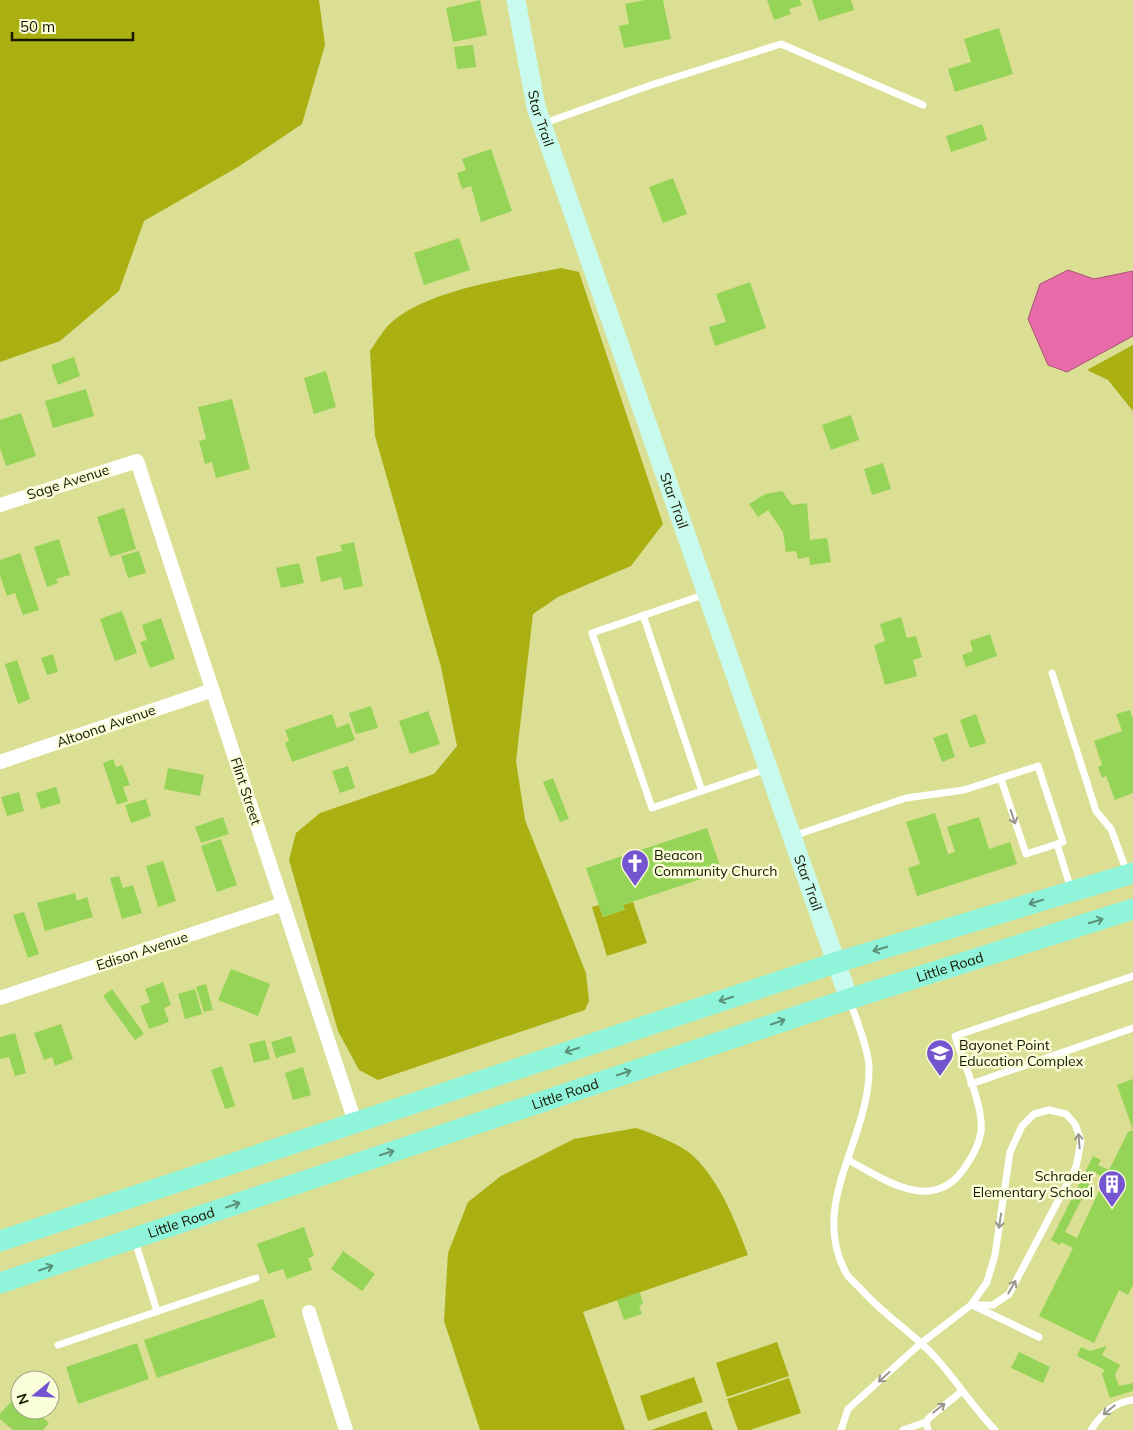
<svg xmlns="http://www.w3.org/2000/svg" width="1133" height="1430" font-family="Mulish,sans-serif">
	<rect width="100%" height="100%" fill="#dadf94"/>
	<g fill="#aaaf12">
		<path d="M 0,0 L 319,0 L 325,45 L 302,124 L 238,167 L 144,221 L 119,291 L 60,341 L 0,362 Z"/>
		<path d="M 561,268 L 579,272 L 663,524 L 631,566 L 558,597 L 533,614 L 516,761 L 525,820 L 586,973 L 589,1001 L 585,1010 L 378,1080 L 359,1070 L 338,1031 L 289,860 L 296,833 L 320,813 L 434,774 L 457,746 L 441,667 L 375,436 L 370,351 C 377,341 384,328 393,321 C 430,289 513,278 561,268 Z"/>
		<path d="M 1133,345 L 1133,411 L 1108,380 L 1087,370 Z"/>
		<path d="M 633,902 L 647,943 L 607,956 L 592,907 L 599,905 L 603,917 L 624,910 L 623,905 Z"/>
		<path d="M 636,1128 C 656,1135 687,1146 700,1163 C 723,1189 736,1223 748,1255 L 583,1312 L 625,1430 L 480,1430 L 444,1321 L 448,1253 L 468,1202 L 501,1176 L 574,1139 Z"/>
		<path d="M 777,1342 L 789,1376 L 727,1397 L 716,1363 Z"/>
		<path d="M 694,1377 L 703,1402 L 648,1421 L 640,1396 Z"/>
		<path d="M 789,1378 L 801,1413 L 750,1430 L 738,1430 L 727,1399 Z"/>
		<path d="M 706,1411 L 713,1430 L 651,1430 Z"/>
	</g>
	<path fill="#e86ba9" stroke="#a95276" d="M 1068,270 L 1094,279 L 1133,271 L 1133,336 L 1067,372 L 1048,365 L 1028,319 L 1040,284 Z"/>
	<g fill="#96d458" fill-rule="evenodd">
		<path d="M 480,0 L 487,35 L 453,42 L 446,8 Z"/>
		<path d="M 645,0 L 663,0 L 671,39 L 624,48 L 619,26 L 629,24 L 625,4 Z"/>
		<path d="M 767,0 L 800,0 L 802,5 L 789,9 L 791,14 L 774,20 Z"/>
		<path d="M 812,0 L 851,0 L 854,10 L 819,21 Z"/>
		<path d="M 999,28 L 1013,74 L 955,92 L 948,69 L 971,62 L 964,39 Z"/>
		<path d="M 473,45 L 476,67 L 457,69 L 454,47 Z"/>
		<path d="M 982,124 L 987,140 L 951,152 L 946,136 Z"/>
		<path d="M 491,149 L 512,211 L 481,222 L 471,186 L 462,189 L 457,173 L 466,170 L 462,159 Z"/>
		<path d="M 673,178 L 687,214 L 663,223 L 649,187 Z"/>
		<path d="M 459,238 L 470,270 L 424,285 L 414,253 Z"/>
		<path d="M 750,282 L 766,328 L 715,346 L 709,327 L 726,322 L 716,294 Z"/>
		<path d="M 74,357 L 80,376 L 58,385 L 51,365 Z"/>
		<path d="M 326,371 L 336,407 L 314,414 L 304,378 Z"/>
		<path d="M 86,389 L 94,416 L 53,428 L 45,401 Z"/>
		<path d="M 232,399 L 250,469 L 216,478 L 212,462 L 205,464 L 199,441 L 206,439 L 198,407 Z"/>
		<path d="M 21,413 L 36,456 L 6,466 L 0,448 L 0,420 Z"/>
		<path d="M 851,415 L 859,440 L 831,450 L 822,425 Z"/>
		<path d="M 883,463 L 891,489 L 872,495 L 864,469 Z"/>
		<path d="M 782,491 L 792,505 L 807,503 L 810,540 L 827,538 L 831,562 L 810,565 L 809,557 L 798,559 L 796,551 L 786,552 L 783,532 L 768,510 L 758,517 L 749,504 L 765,494 Z"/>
		<path d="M 124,508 L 136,549 L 110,557 L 97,517 Z"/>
		<path d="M 59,539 L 70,575 L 56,579 L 58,583 L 47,587 L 34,547 Z"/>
		<path d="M 354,542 L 363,586 L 344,590 L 341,577 L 321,582 L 316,557 L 342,551 L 340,545 Z"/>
		<path d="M 139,551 L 146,573 L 128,578 L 121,556 Z"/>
		<path d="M 20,553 L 39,610 L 23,615 L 15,593 L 7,596 L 0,575 L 0,560 Z"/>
		<path d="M 299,563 L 304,583 L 281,588 L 276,568 Z"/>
		<path d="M 122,611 L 137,653 L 115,661 L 100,619 Z"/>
		<path d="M 901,617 L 907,638 L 916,636 L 922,657 L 913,660 L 917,676 L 885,685 L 874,645 L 885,641 L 880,624 Z"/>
		<path d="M 161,618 L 175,659 L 150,668 L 140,642 L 147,640 L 142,625 Z"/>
		<path d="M 990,634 L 997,656 L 966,667 L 962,655 L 973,651 L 970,641 Z"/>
		<path d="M 53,654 L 58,672 L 47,675 L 41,658 Z"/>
		<path d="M 17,660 L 30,699 L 18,704 L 5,664 Z"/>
		<path d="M 371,706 L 378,728 L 356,734 L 349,713 Z"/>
		<path d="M 1130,710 L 1133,719 L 1133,793 L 1115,800 L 1106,776 L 1102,778 L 1098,767 L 1102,765 L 1094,741 L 1122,731 L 1116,714 Z"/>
		<path d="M 428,711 L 440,744 L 410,754 L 399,721 Z"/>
		<path d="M 332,714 L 337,728 L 349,723 L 355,740 L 292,762 L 285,743 L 289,741 L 285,730 Z"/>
		<path d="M 976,714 L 986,743 L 970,748 L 960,720 Z"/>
		<path d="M 947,733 L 955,757 L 942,762 L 933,738 Z"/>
		<path d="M 113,759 L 116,767 L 122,765 L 130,785 L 123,787 L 128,801 L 117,805 L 103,763 Z"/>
		<path d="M 348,766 L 355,788 L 340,793 L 332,771 Z"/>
		<path d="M 168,768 L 204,775 L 200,796 L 164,789 Z"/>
		<path d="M 553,778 L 569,819 L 560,822 L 543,782 Z"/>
		<path d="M 56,787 L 61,803 L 41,809 L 36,793 Z"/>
		<path d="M 19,792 L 24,811 L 7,816 L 1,797 Z"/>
		<path d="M 146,799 L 151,816 L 131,823 L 125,805 Z"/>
		<path d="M 935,813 L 948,854 L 955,852 L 947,827 L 979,817 L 989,849 L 1010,842 L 1017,864 L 917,896 L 908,868 L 920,864 L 906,822 Z"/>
		<path d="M 223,817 L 229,834 L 201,843 L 195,827 Z"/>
		<path d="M 707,828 L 722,872 L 623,905 L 625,910 L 603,917 L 586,868 Z"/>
		<path d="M 221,839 L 237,885 L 217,892 L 201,846 Z"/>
		<path d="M 163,861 L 176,901 L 158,907 L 146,866 Z"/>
		<path d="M 119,876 L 123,888 L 133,885 L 142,913 L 122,919 L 110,878 Z"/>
		<path d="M 75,893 L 77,901 L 87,897 L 93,917 L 45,931 L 37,903 Z"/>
		<path d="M 24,912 L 39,954 L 28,958 L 13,915 Z"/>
		<path d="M 231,969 L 270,984 L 258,1016 L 218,1000 Z"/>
		<path d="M 163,982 L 171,1005 L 164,1008 L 169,1022 L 149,1029 L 140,1006 L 150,1002 L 145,989 Z"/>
		<path d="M 206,984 L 213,1010 L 204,1012 L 196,987 Z"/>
		<path d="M 112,989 L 144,1034 L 135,1040 L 103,996 Z"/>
		<path d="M 195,989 L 202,1014 L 185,1019 L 178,994 Z"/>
		<path d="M 61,1024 L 73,1059 L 55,1066 L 52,1057 L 44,1060 L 34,1033 Z"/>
		<path d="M 15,1033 L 26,1073 L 15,1076 L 9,1057 L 0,1059 L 0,1037 Z"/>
		<path d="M 291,1036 L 296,1052 L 276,1058 L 271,1042 Z"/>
		<path d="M 265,1040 L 270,1059 L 254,1063 L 249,1044 Z"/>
		<path d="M 222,1066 L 235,1106 L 225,1109 L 211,1070 Z"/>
		<path d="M 303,1067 L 311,1095 L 293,1100 L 285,1073 Z"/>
		<path d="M 1133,1079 L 1133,1285 L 1128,1295 L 1119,1290 L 1094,1343 L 1039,1316 L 1073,1248 L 1061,1242 L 1060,1245 L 1051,1240 L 1093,1156 L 1101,1160 L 1098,1165 L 1109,1170 L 1128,1132 L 1133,1130 L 1117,1085 ZM 1095,1173 L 1105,1178 L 1077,1238 L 1065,1232 Z"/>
		<path d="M 304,1227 L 314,1256 L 308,1258 L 312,1270 L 287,1279 L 283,1269 L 268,1274 L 257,1244 Z"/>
		<path d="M 343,1251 L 375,1274 L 362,1291 L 331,1269 Z"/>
		<path d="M 640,1292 L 643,1304 L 639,1306 L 642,1314 L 624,1320 L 617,1300 Z"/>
		<path d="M 263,1299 L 276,1337 L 157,1378 L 144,1340 Z"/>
		<path d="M 137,1343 L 149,1379 L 78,1404 L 66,1367 Z"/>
		<path d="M 1107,1346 L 1102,1355 L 1120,1365 L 1115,1375 L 1119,1386 L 1133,1383 L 1133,1391 L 1110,1398 L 1102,1374 L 1105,1370 L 1077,1356 L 1081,1347 L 1090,1351 Z"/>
		<path d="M 1019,1352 L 1050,1367 L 1043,1383 L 1011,1368 Z"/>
		<path d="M 17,1395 L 20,1398 L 20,1410 L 34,1410 L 49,1423 L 43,1430 L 13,1430 L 0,1419 L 0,1414 Z"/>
	</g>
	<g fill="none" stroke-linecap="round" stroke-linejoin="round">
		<g stroke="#fff" stroke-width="7">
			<path d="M 542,124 L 651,85 L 781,44 L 923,105"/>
			<path d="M 706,594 L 592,633 L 652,808 L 766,769"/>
			<path d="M 643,615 L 702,791"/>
			<path d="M 1052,673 L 1096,811 L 1111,829 L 1127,872"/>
			<path d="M 793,836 L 906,798 L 964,790 L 1038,766 L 1063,842 L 1026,854 L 1001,779"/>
			<path d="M 1057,844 L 1071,889"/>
			<path d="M 850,1001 C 856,1019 868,1047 869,1066 C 871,1137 809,1202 845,1271 C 848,1278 855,1283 860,1288 C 882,1314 912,1332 935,1357 C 956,1380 973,1407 995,1430"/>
			<path d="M 971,1084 L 1133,1028"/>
			<path d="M 848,1160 C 884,1179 931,1214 963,1170 C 971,1159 979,1145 981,1132 C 984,1106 963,1062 955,1036 L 1133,976"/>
			<path d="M 135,1241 L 157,1311"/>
			<path d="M 974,1306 L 1039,1337"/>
			<path d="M 58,1345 L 256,1278"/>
			<path d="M 841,1430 L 848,1409 L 920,1344 L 971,1305 L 987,1282 L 995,1255 L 1010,1152 L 1022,1126 L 1034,1114 L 1049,1110 L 1066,1114 L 1075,1124 L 1081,1141 L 1076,1167 L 1009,1294 L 993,1305 L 971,1305"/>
			<path d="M 903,1430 L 926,1422"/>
			<path d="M 928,1430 L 926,1422 L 930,1417 L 961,1392"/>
			<path d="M 1091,1430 C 1102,1413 1113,1403 1133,1400"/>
		</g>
		<g stroke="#fff" stroke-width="14">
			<path d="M 0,505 L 137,461 L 355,1122"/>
			<path d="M 0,762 L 213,690"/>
			<path d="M 0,998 L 283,904"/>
			<path d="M 309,1312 L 346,1430"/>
		</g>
		<path stroke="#c8faed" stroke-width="19" id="s1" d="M 516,0 L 536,107 L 849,999"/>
		<g stroke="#90f4da" stroke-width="21">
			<path d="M 0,1241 L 838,962 L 1133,873"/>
			<path id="s2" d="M 0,1283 L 849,999 L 1133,909"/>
		</g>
	</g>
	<defs><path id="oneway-shaft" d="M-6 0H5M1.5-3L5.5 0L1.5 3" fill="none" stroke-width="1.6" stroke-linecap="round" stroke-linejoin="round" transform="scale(1.25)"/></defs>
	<g stroke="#97978c">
		<use href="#oneway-shaft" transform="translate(1013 817) rotate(72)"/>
		<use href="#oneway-shaft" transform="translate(1079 1141) rotate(-95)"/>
		<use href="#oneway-shaft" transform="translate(1000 1221) rotate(98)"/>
		<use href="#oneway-shaft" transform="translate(1012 1287) rotate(-60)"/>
		<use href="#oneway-shaft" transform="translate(884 1377) rotate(138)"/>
		<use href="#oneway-shaft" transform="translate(939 1408) rotate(-39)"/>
		<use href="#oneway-shaft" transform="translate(1109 1410) rotate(141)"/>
	</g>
	<g stroke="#5a9178">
		<use href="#oneway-shaft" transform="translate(1036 902) rotate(163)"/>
		<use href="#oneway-shaft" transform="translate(1096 921) rotate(-17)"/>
		<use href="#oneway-shaft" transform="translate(880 949) rotate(163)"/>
		<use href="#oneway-shaft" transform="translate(726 999) rotate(162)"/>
		<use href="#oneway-shaft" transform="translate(778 1022) rotate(-19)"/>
		<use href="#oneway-shaft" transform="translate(572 1050) rotate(162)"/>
		<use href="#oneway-shaft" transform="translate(624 1073) rotate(-18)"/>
		<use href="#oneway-shaft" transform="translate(387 1153) rotate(-18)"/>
		<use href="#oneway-shaft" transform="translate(233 1205) rotate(-19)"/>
		<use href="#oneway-shaft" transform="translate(46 1268) rotate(-19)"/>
	</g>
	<defs>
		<g id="church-pin" transform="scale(1.4375)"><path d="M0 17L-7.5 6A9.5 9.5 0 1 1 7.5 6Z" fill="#7555cf" stroke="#f9fdd8"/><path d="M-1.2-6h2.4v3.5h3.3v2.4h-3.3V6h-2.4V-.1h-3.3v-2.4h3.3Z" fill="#fff"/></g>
		<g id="school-pin" transform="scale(1.4375)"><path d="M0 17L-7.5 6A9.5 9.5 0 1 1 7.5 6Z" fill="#7555cf" stroke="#f9fdd8"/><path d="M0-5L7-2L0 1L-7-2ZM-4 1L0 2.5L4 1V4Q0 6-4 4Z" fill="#fff"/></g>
		<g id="building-pin" transform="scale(1.4375)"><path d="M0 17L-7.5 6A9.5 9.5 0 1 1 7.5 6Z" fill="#7555cf" stroke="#f9fdd8"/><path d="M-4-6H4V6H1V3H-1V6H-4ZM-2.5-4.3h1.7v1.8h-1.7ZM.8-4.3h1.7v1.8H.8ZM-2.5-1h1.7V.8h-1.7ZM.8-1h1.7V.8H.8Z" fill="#fff"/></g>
	</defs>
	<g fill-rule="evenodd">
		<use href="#church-pin" x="635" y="863"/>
		<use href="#school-pin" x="940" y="1053"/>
		<use href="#building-pin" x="1112" y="1184"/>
	</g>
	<g text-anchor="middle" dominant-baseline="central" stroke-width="5" stroke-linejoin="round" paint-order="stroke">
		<g font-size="14" fill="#171700" stroke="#f9fdd8">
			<text stroke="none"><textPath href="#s1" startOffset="121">Star Trail</textPath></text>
			<text transform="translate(68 482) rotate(-18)">Sage Avenue</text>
			<text stroke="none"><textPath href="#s1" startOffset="526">Star Trail</textPath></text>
			<text transform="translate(106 726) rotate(-19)">Altoona Avenue</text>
			<text transform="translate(246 791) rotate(72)">Flint Street</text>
			<text stroke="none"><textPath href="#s1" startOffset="931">Star Trail</textPath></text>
			<text transform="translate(142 951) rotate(-18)">Edison Avenue</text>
			<text stroke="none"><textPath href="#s2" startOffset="1001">Little Road</textPath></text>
			<text stroke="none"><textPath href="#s2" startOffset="596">Little Road</textPath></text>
			<text stroke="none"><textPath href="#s2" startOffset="191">Little Road</textPath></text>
		</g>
		<g font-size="14" fill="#171700" stroke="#f9fdd8" text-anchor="start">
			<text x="654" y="855">Beacon<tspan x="654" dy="16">Community Church</tspan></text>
			<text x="959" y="1045">Bayonet Point<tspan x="959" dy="16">Education Complex</tspan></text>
			<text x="1093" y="1176" text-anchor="end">Schrader<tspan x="1093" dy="16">Elementary School</tspan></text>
		</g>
	</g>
	<g transform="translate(35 1395) rotate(252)"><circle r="24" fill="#f9fdd8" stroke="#9fa182"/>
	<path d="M0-4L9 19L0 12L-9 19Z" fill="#7555cf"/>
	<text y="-8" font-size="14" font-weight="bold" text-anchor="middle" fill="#171700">N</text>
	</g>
	<path d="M12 32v8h121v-8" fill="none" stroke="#171700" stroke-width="2.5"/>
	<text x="20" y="32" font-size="15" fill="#171700" stroke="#f9fdd8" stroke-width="4" paint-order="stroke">50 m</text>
</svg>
